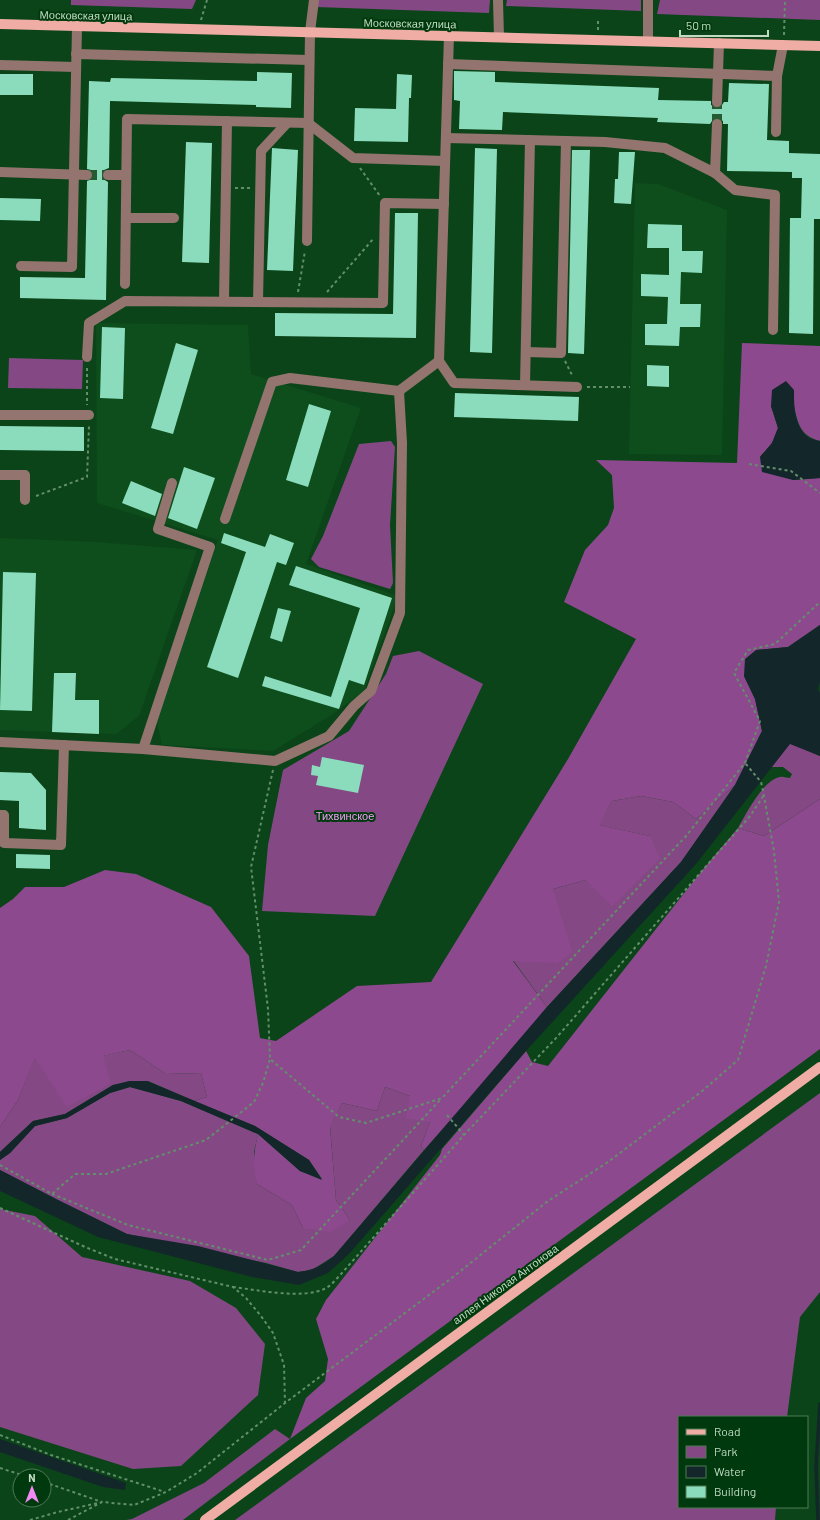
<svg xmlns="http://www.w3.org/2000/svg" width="820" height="1520" font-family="Barlow,sans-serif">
	<rect width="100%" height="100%" fill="#0b4418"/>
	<g fill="#0d4e1c">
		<path d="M 635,183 L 658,184 L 727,210 L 722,455 L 629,454 Z"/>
		<path d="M 96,323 L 248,325 L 251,374 L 361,408 L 306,564 L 398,596 L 364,691 L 333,714 L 273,751 L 162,745 L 157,723 L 218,540 L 97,503 Z"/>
		<path d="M 0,538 L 97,542 L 197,550 L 139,716 L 116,734 L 0,730 Z"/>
	</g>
	<g fill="#844984">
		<path d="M 71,0 L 196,0 L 192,9 L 71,5 Z"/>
		<path d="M 317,0 L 490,0 L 489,13 L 316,7 Z"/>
		<path d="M 507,0 L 641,0 L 641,11 L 506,6 Z"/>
		<path d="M 660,0 L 820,0 L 820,20 L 657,14 Z"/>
		<path d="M 9,358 L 83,360 L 82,389 L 8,388 Z"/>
		<path d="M 391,441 L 395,447 L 390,525 L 393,583 L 390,589 L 319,567 L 311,559 L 323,536 L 359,444 Z"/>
		<path d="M 419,651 L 483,684 L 375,916 L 262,911 L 268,845 L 283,770 L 349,731 L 386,674 L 393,656 Z"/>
		<path d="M 790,743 L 820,756 L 820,799 L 764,836 L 738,828 C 746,814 763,780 780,777 C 783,776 787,778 790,778 L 792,774 L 783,767 L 771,767 Z"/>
		<path d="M 735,785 L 681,862 L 547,1007 L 513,960 L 558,962 L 553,889 L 586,880 L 650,836 L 598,825 L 612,801 L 641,796 L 673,802 L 696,819 Z"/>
		<path d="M 130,1050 L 166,1074 L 201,1073 L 207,1097 L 194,1101 L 148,1081 L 113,1085 L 65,1114 L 33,1121 L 0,1152 L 0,1127 L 18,1100 L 35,1057 L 102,1056 Z"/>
		<path d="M 130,1087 L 181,1101 L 258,1134 L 254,1152 L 257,1184 L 292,1205 L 303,1228 L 350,1220 L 336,1200 L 330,1126 L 342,1103 L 377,1111 L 385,1087 L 410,1096 L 430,1122 L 421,1146 L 424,1150 L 334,1256 L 312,1270 L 298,1272 L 266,1263 L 127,1234 L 56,1199 L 0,1170 L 0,1160 L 10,1153 L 35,1126 L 67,1118 L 110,1093 Z"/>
		<path d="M 820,1093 L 820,1292 L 800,1317 L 787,1417 L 679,1417 L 679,1507 L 776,1507 L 775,1520 L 235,1520 Z"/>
		<path d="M 0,1209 L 35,1216 L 82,1257 L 190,1281 L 236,1308 L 265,1344 L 258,1395 L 181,1466 L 133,1469 L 0,1427 Z"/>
		<path d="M 275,1429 L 290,1439 L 183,1520 L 126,1520 L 132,1519 L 204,1483 Z"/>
	</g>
	<g fill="#8d498e">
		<path d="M 742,343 L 820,346 L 820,441 C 801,436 798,425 794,406 L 771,406 L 778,428 L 772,443 L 760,457 L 793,480 L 820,478 L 820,625 L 788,647 L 756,650 L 744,676 L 755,699 L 762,731 L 735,785 L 696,819 L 673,802 L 641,796 L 612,801 L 599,825 L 650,836 L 660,858 L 612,906 L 586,880 L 553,889 L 572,952 L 558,963 L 513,961 L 547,1007 L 480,1087 L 424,1150 L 421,1146 L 430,1122 L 406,1118 L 410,1096 L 385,1087 L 377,1111 L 342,1103 L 330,1127 L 336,1200 L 350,1220 L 330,1232 L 303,1228 L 292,1205 L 257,1184 C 252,1167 254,1151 258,1134 L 300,1171 L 322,1179 L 309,1160 L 255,1126 L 194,1101 L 207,1097 L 201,1073 L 166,1074 L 130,1050 L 103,1056 L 111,1083 L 67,1107 L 35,1058 L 18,1100 L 0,1127 L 0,908 L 13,899 L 25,887 L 64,887 L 105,870 L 136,874 L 211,907 L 249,956 L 260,1038 L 276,1041 L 357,986 L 431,982 L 568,759 L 636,639 L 564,602 L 585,550 L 608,525 L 614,508 L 612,475 L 596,460 L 737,463 Z"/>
		<path d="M 820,799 L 820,1049 L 290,1439 L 306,1398 L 325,1381 L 328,1359 L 316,1319 L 326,1300 L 440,1155 L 442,1149 L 526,1051 L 532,1062 L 548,1066 L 704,868 L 738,828 L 764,836 Z"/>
	</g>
	<g fill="#13272a">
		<path d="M 786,381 L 794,390 C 794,406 794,426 808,437 C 811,440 817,440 820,441 L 820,478 L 793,480 L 762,472 L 760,457 L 772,443 L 778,428 L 771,406 L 772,390 Z"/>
		<path d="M 820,625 L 820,682 L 818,689 L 820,693 L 820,756 L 790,744 L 696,864 L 526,1051 L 349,1254 L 328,1273 L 299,1285 L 252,1277 L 98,1237 L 0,1191 L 0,1170 L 56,1199 L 127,1234 L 198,1246 L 298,1272 C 314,1270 321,1266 334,1256 L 547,1007 L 681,862 L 735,785 L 762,731 L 755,699 L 744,676 L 745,659 L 756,650 L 788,647 Z"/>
		<path d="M 129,1081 L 147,1081 L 255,1126 L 309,1160 L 322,1180 L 300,1171 L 258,1134 L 181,1101 L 130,1087 L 110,1093 L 67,1118 L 35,1126 L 10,1153 L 0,1160 L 0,1152 L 33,1121 L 65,1114 L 113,1085 Z"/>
		<path d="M 0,1439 L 126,1483 L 125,1490 L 103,1487 L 0,1452 Z"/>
	</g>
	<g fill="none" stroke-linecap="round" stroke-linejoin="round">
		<path stroke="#13272a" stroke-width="3.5" d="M 818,1520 L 816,1466 L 820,1404"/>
	</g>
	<g fill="#8bdcbc">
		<path d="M 454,71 L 495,72 L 495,82 L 659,88 L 658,100 L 711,101 L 711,105 L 716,108 L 720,108 L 724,102 L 728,102 L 729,83 L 769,84 L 767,140 L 789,141 L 789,153 L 820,154 L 820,219 L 814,219 L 813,334 L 789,333 L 790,218 L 801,218 L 802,178 L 792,178 L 792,172 L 727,171 L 728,124 L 723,124 L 723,121 L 718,118 L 714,118 L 710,124 L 657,122 L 658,118 L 503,112 L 502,130 L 459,129 L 460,101 L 454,100 Z"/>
		<path d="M 257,72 L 292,73 L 291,108 L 256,107 L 256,105 L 110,101 L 109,168 L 104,170 L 102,175 L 103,179 L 108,182 L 106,300 L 20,298 L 20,277 L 85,278 L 87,181 L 92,179 L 93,175 L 91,170 L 87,169 L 89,81 L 110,82 L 111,78 L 257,81 Z"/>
		<rect x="0" y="74" width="33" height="21"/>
		<path d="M 397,74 L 412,75 L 411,98 L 409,98 L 408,142 L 354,141 L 355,108 L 396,109 Z"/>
		<path d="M 186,142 L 212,143 L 209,263 L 182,262 Z"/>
		<path d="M 272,148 L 298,150 L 293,271 L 267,270 Z"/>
		<path d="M 475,148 L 497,149 L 492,353 L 470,352 Z"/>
		<path d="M 572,150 L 590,150 L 584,354 L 568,353 Z"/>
		<path d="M 619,152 L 635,152 L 631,204 L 614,203 L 615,179 L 618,179 Z"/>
		<path d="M 0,198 L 41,199 L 40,221 L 0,220 Z"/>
		<path d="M 395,213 L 418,213 L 416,338 L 275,336 L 275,313 L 393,314 Z"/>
		<path d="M 648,224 L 682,225 L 682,251 L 703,251 L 702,273 L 681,272 L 680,304 L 701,304 L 700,327 L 680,327 L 679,346 L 645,345 L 645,324 L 667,324 L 668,297 L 641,296 L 641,274 L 669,275 L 669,248 L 647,248 Z"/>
		<path d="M 102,327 L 125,328 L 123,399 L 100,398 Z"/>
		<path d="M 176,343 L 198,350 L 173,434 L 151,428 Z"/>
		<path d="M 647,365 L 669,366 L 669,387 L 647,386 Z"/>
		<path d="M 455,393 L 579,397 L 578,421 L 454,417 Z"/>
		<path d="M 309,404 L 331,411 L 308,487 L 286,480 Z"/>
		<path d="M 0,426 L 84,427 L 84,451 L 0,450 Z"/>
		<path d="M 184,467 L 215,478 L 197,529 L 168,518 Z"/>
		<path d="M 131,481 L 162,494 L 155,516 L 122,503 Z"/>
		<path d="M 224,533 L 265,547 L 270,534 L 294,543 L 286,565 L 277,562 L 238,678 L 207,667 L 246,552 L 221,543 Z"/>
		<path d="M 296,566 L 392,598 L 364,685 L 349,680 L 339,709 L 262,686 L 265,676 L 331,697 L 360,608 L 289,585 Z"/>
		<path d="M 3,572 L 36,573 L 32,711 L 0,710 Z"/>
		<path d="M 278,608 L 291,611 L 282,642 L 270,638 Z"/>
		<path d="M 54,673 L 76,673 L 75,700 L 99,700 L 99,734 L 52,732 Z"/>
		<path d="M 322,757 L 364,765 L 358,793 L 316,785 L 318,776 L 311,775 L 312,765 L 320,767 Z"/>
		<path d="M 0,772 L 31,773 L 46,790 L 46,830 L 19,828 L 19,801 L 0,800 Z"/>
		<path d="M 16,854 L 50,855 L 50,869 L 16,868 Z"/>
	</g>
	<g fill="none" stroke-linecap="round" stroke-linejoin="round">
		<g stroke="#265b31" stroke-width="10" stroke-dasharray="10 5" stroke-linecap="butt">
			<path d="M 717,124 L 717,102"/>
			<path d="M 87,175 L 108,175"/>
		</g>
		<g stroke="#638e6b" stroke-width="2" stroke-dasharray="3 3" stroke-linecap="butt">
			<path d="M 201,20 L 207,0"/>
			<path d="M 598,30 L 598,20"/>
			<path d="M 784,35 L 785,0"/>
			<path d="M 360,168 L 380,196"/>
			<path d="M 235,188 L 251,188"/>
			<path d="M 298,292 L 305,251"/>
			<path d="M 327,292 L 374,238"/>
			<path d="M 565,361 L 573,377"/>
			<path d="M 87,368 L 87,405"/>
			<path d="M 587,387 L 630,387"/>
			<path d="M 749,464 L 791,471 L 820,493"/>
			<path d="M 36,496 L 87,477 L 89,426"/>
			<path d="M 273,770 L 251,867 L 268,1009 L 270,1059 L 339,1117 L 366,1123 L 442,1098 L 686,836 L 745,763 L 760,721 L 734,673 L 748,650 L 775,644 L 820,602"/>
			<path d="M 447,1115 L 464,1135"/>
			<path d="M 0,1165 L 52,1194 L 75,1174 L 106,1174 L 206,1140 L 254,1102 L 263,1083 L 270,1059"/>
			<path d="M 52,1194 L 128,1225 L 268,1260 L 301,1250 L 441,1099"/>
			<path d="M 0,1208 L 85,1247 L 115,1259 L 233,1287 L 246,1298 L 261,1316 L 273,1333 L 284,1365 L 285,1403"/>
			<path d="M 233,1287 C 258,1290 304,1300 326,1288 C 332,1285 337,1278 342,1273 L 464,1135 L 557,1037 L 750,816 L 764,795"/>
			<path d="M 0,1435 L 51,1455 L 165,1492"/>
			<path d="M 0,1468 L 25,1476"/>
			<path d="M 44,1482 L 102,1502"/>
			<path d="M 30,1520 L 58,1512 L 98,1503"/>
			<path d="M 68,1520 L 102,1502 L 134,1505 L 166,1492 L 197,1473 L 285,1403 L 453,1277 L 548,1201 L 608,1162 L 701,1092 L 738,1060 L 766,966 L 779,902 L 774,851 L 763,791 L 761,782 L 745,763"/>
		</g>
		<g stroke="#94746f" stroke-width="10">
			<path d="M 498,0 L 499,37"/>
			<path d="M 449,35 L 439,361 L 454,383 L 577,387"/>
			<path d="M 648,41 L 648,0"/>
			<path d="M 76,54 L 309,60"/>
			<path d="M 448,64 L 777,76"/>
			<path d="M 0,65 L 76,67"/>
			<path d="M 717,102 L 719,43"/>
			<path d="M 776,132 L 777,76 L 783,45"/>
			<path d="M 446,138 L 605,142 L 665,148 L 715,173 L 735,190 L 775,195 L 773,330"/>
			<path d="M 0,172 L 87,175"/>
			<path d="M 715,173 L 717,124"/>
			<path d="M 108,175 L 126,175"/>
			<path d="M 126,218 L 174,218"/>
			<path d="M 307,241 L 310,32 L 314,0"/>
			<path d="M 21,266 L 72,267 L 77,27"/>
			<path d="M 125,284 L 127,119 L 308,123 L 353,158 L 445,161"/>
			<path d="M 224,301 L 227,121"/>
			<path d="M 258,302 L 261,151 L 287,123"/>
			<path d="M 526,352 L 561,353 L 566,141"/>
			<path d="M 87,357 L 89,323 L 125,301 L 383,303 L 385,203 L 444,204"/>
			<path d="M 525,385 L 530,140"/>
			<path d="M 0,415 L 89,415"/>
			<path d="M 0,475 L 25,475 L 25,500"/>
			<path d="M 225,519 L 272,382 L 290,378 L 399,391"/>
			<path d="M 0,742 L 143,749 L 275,761 L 329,736 L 354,706 L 371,691 L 400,613 L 402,443 L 399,391 L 439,361"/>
			<path d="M 143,749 L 210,547 L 158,529 L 172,483"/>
			<path d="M 0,815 L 4,815 L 4,843 L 61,845 L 64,745"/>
		</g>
		<g stroke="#efada5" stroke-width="10">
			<path d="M 0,24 L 820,46"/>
			<path d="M 205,1520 L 820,1067"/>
		</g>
	</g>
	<g text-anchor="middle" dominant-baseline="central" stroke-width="4" stroke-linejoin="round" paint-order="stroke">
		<g font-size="11" fill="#c0dbc1" stroke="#00390d">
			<text transform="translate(86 15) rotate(1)">Московская улица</text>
			<text transform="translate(410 23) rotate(1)">Московская улица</text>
			<text transform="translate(505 1284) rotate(-36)">аллея Николая Антонова</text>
		</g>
		<g font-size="11" fill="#f89bf9" stroke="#00390d">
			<text x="345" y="815">Тихвинское</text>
		</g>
	</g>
	<rect x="678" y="1416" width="130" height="92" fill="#00390d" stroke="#4d7a55"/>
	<rect x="686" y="1429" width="20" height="6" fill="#efada5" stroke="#4d7a55"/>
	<text x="714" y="1436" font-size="12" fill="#c0dbc1">Road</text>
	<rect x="686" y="1446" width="20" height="12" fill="#844984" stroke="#4d7a55"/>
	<text x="714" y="1456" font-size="12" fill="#c0dbc1">Park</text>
	<rect x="686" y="1466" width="20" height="12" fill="#13272a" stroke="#4d7a55"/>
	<text x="714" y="1476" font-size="12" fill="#c0dbc1">Water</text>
	<rect x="686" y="1486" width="20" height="12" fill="#8bdcbc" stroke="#4d7a55"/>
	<text x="714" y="1496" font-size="12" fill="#c0dbc1">Building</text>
	<g transform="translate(32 1488)"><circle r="19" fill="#00390d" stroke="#4d7a55"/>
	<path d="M0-3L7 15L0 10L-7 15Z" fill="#f28af3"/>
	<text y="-6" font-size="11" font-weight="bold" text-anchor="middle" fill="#c0dbc1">N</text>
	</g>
	<path d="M680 30v6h88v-6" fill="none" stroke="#c0dbc1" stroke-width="2"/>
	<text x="686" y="30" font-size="12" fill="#c0dbc1" stroke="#00390d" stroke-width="3" paint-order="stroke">50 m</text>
</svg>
